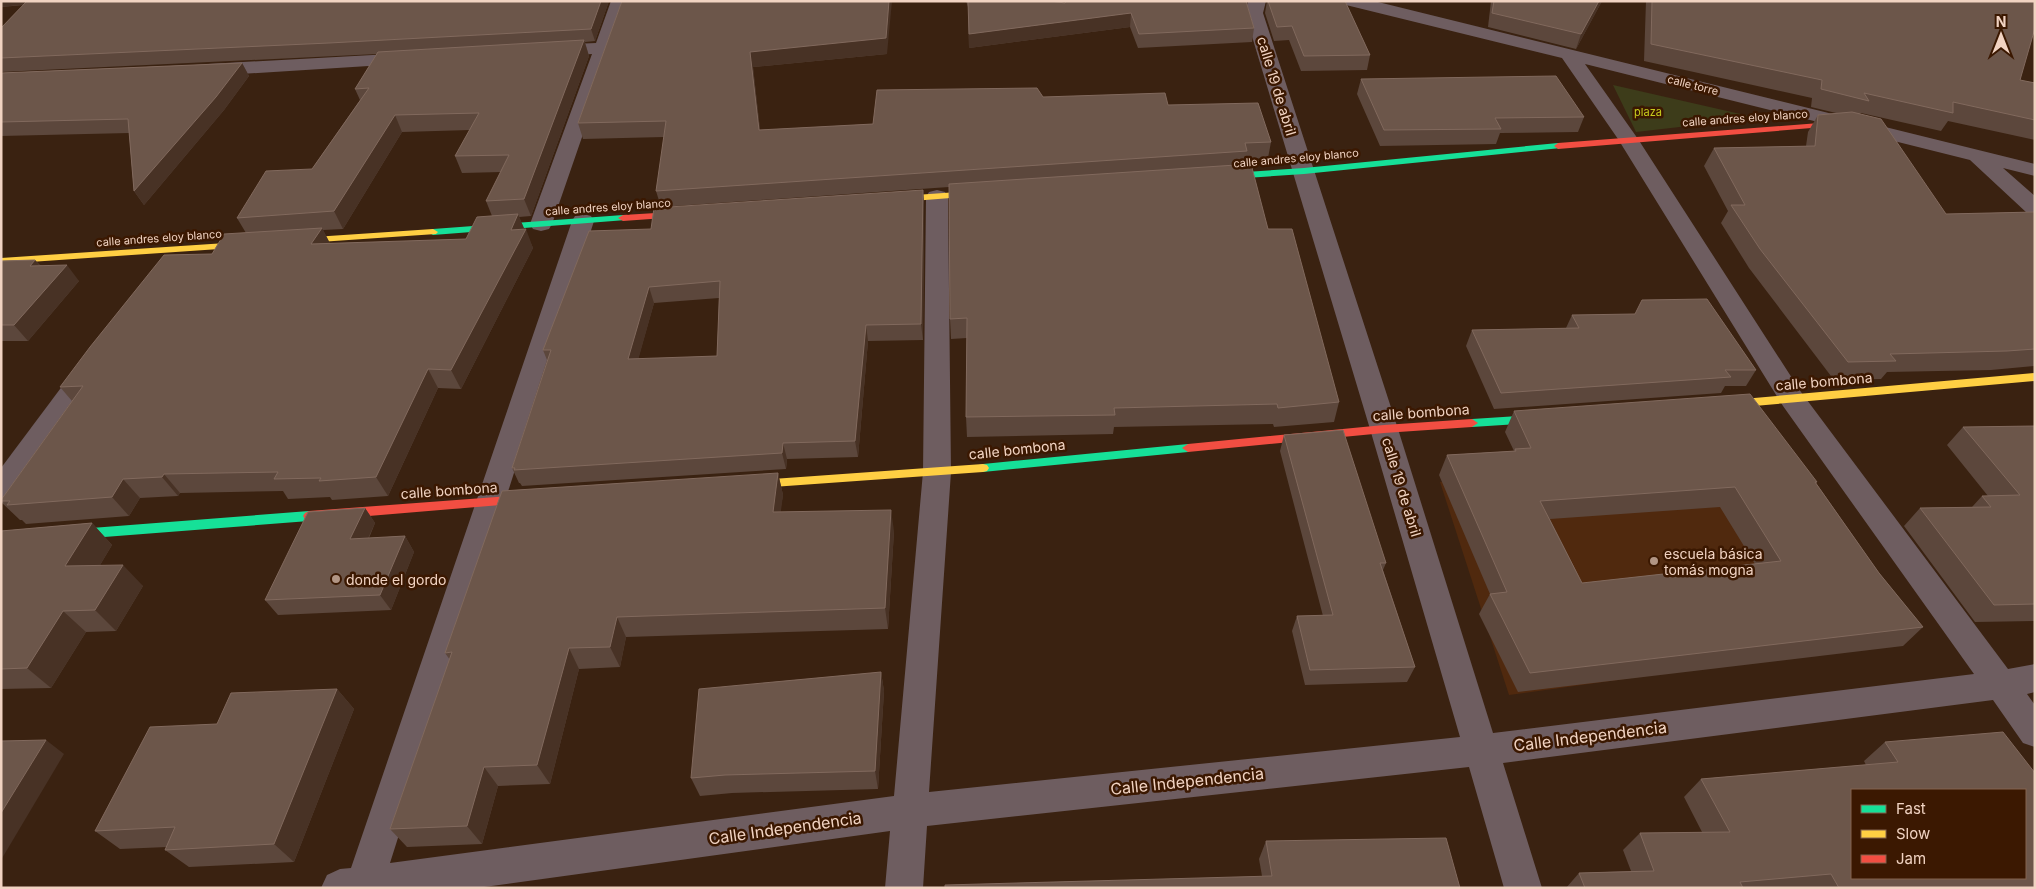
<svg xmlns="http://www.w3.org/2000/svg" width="2036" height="889" font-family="Inter,sans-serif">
	<rect width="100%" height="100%" fill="#3a2211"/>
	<path fill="#50290e" d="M 1758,449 L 1900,641 L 1509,695 L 1440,482 Z"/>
	<path fill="#3d3c1a" d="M 1613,85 L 1758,118 L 1636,132 Z"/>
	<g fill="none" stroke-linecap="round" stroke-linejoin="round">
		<g fill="#6e5d60" fill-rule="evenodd">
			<path d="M 611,1 L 629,1 L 552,224 L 549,229 L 541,231 L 533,229 L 530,224 L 592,54 L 550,57 L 543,55 L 541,51 L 543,47 L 550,45 L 596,43 Z"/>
			<path d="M 1248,1 L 1266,1 L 1263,13 L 1398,429 L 1493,733 L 1974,674 L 1783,406 L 1618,139 L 1562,58 L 1346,5 L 1343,1 L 1374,1 L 2035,164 L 2035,176 L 2003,168 L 2035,196 L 2035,215 L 2027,213 L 1970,160 L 1585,64 L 1638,139 L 1801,392 L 2008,669 L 2035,664 L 2035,692 L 2027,694 L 2035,705 L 2035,747 L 2023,743 L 1993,700 L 1503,763 L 1542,888 L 1504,888 L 1469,767 L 927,826 L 923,888 L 885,888 L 890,831 L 477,888 L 321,888 L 327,875 L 340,869 L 351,868 L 572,221 L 575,216 L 583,214 L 591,216 L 594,221 L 390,863 L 894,796 L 923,472 L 926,197 L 929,192 L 937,190 L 945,192 L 948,197 L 951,472 L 929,792 L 1460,737 L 1370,429 L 1245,13 Z"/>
			<path d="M 409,53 L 416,55 L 418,59 L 416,63 L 208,76 L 201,74 L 198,70 L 201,66 L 208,64 Z"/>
			<path d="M 90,358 L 99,361 L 103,367 L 99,373 L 11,497 L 1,500 L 1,468 L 81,361 Z"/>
		</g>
		<g fill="#16e098" fill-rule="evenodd">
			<path d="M 1558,143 L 1561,144 L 1561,148 L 1304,174 L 1216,180 L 1212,177 L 1216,174 L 1304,168 Z"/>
			<path d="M 623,215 L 626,216 L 626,220 L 433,235 L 428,232 L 433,229 Z"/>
			<path d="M 1547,414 L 1553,418 L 1547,422 L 1472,427 L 1466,423 L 1472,419 Z"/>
			<path d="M 1188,444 L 1194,448 L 1188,452 L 983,472 L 979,471 L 977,468 L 979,465 L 983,464 Z"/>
			<path d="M 309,511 L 313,513 L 315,516 L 313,519 L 309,521 L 1,545 L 1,535 Z"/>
		</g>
		<g fill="#ffcf43" fill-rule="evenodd">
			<path d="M 986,190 L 989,191 L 989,195 L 887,203 L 883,200 L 887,197 Z"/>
			<path d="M 433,229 L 438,232 L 436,234 L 1,264 L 1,258 Z"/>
			<path d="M 2035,373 L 2035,381 L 1720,409 L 1715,405 L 1720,401 Z"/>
			<path d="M 983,464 L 987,465 L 989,468 L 987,471 L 983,472 L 743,489 L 739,488 L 737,485 L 739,482 L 743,481 Z"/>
		</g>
		<g fill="#f24e42" fill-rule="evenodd">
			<path d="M 1845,121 L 1849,123 L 1848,125 L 1558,149 L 1554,146 L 1558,143 Z"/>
			<path d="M 689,211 L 692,212 L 692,216 L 623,221 L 618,218 L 623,215 Z"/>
			<path d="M 1472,419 L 1478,423 L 1472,427 L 1384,433 L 1188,452 L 1182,448 L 1188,444 L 1384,425 Z"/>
			<path d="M 536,494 L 540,495 L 542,498 L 540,501 L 536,502 L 309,521 L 305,519 L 303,516 L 305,513 L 309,511 Z"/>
		</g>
	</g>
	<g fill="#5c473c" fill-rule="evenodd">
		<path d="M 1,1 L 609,1 L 595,41 L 585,42 L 589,56 L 531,216 L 519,217 L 533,248 L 461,389 L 438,388 L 388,496 L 332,500 L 330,497 L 288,499 L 283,491 L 180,493 L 178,496 L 140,498 L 129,516 L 26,524 L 22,520 L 20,520 L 1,502 L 1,500 L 72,401 L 60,387 L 212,254 L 246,233 L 237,218 L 312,169 L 360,100 L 355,89 L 377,54 L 1,72 L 1,28 L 24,5 L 1,7 ZM 470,130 L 455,156 L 462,173 L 501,172 L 486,201 L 492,216 L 466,239 L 330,244 L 323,230 L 343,229 L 402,132 Z"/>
		<path d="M 622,1 L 887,54 L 753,67 L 760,130 L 873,124 L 1043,97 L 1168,105 L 1271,142 L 1268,158 L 1245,159 L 1245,164 L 1268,229 L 1339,402 L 1334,422 L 1274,427 L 1273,424 L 1114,427 L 1113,434 L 967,437 L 966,417 L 967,338 L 951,339 L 950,319 L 949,187 L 661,207 L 656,191 L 664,137 L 583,139 L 578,123 Z"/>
		<path d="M 966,1 L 1050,1 L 1065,3 L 1064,1 L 1246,1 L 1254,28 L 1252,42 L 1138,48 L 1130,27 L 969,48 L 968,7 Z"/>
		<path d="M 1267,1 L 1345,1 L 1370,55 L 1367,70 L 1301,71 L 1289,40 L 1274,41 L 1265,13 Z"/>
		<path d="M 1491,1 L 1602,1 L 1576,49 L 1488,27 Z"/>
		<path d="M 1646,1 L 2035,1 L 2020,80 L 2035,83 L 2035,140 L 1948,121 L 1941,131 L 1861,113 L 1860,114 L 1946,214 L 2035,212 L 2035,366 L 1991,370 L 1887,372 L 1881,379 L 1834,380 L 1749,268 L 1721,223 L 1728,211 L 1704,166 L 1714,148 L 1806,146 L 1808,132 L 1818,115 L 1836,113 L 1811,107 L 1812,98 L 1644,61 Z"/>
		<path d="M 242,63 L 249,76 L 224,110 L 144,205 L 134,191 L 129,133 L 1,136 L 1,73 Z"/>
		<path d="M 1361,79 L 1584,117 L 1578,132 L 1500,133 L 1496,144 L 1380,146 L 1357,94 Z"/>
		<path d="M 923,190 L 924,205 L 923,340 L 868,341 L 858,457 L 787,459 L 786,469 L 522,486 L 520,483 L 519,483 L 512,468 L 547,360 L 543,350 L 651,229 ZM 719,298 L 717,356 L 638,359 L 654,303 Z"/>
		<path d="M 35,260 L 40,265 L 79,281 L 28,341 L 1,341 L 1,261 Z"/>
		<path d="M 1572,315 L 1756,370 L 1746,386 L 1725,386 L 1721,393 L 1494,409 L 1466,346 L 1472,330 L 1566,328 Z"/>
		<path d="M 1514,411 L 1817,482 L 1816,483 L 1879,573 L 1923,627 L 1903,646 L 1518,692 L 1479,614 L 1490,594 L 1439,475 L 1447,455 L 1514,451 L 1505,432 ZM 1720,507 L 1755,564 L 1582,583 L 1550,519 Z"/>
		<path d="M 2035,426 L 2035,621 L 1975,622 L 1904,526 L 1920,508 L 1972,507 L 1982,496 L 1988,496 L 1947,445 L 1963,427 Z"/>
		<path d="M 1284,435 L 1386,563 L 1383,570 L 1415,667 L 1407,682 L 1305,685 L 1292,631 L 1297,616 L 1323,616 L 1280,451 Z"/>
		<path d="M 778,473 L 783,495 L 780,512 L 894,531 L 888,629 L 626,637 L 620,667 L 579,669 L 550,784 L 498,786 L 482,844 L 407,847 L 390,829 L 450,660 L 445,653 Z"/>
		<path d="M 365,508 L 375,523 L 369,538 L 405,536 L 414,552 L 391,610 L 278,615 L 265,600 Z"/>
		<path d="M 92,523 L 112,545 L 100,565 L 143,586 L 116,631 L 86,632 L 51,688 L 1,689 L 1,531 Z"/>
		<path d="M 881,672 L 884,691 L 878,789 L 732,793 L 700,796 L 691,778 Z"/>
		<path d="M 337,689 L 354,709 L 294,862 L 189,867 L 165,850 L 167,847 L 120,849 L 95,831 L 217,724 Z"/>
		<path d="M 1885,742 L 2035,888 L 1566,888 L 1579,873 L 1631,871 L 1623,850 L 1640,833 L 1702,832 L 1684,797 L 1701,779 L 1866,765 L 1864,761 Z"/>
		<path d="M 1266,841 L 1460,888 L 1262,876 L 1259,859 Z"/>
	</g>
	<g fill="#483225">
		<path d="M 1,1 L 46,1 L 47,2 L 1,7 Z"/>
		<path d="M 601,1 L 609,1 L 595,41 L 591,29 Z"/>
		<path d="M 889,1 L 892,1 L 887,54 L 753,67 L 762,146 L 759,130 L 750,52 Z"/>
		<path d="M 1599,1 L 1602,1 L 1576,49 L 1581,34 Z"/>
		<path d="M 1131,13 L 1130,27 L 969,48 L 969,34 Z"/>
		<path d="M 584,40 L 589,56 L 531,216 L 524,199 Z"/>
		<path d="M 242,63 L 249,76 L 224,110 L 144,205 L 134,191 Z"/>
		<path d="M 395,115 L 402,132 L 343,229 L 334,211 Z"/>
		<path d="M 923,190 L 924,205 L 923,340 L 921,324 Z"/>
		<path d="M 518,214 L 525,231 L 526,229 L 533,248 L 461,389 L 451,370 Z"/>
		<path d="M 322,228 L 332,247 L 311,244 Z"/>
		<path d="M 35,260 L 48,276 L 30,266 Z"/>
		<path d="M 67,265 L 79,281 L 28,341 L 14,325 Z"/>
		<path d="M 649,287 L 654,303 L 634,375 L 628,359 Z"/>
		<path d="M 866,325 L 868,341 L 858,457 L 855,441 Z"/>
		<path d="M 428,369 L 438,388 L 388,496 L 376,477 Z"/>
		<path d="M 783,443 L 787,459 L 786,469 L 782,453 Z"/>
		<path d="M 778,473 L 783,495 L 778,534 L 773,512 Z"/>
		<path d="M 164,474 L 180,493 L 178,496 L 162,477 Z"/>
		<path d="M 123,479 L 140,498 L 129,516 L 112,497 Z"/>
		<path d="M 365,508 L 375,523 L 361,554 L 350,539 Z"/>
		<path d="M 891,510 L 894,531 L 888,629 L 885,608 Z"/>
		<path d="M 92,523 L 112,545 L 87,587 L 65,566 Z"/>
		<path d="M 405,536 L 414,552 L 391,610 L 380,595 Z"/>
		<path d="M 123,565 L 143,586 L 116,631 L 95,610 Z"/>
		<path d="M 63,611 L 86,632 L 51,688 L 27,668 Z"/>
		<path d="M 617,617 L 626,637 L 620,667 L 610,647 Z"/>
		<path d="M 569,648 L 579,669 L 550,784 L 537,765 Z"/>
		<path d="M 881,672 L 884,691 L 878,789 L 875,771 Z"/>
		<path d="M 337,689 L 354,709 L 294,862 L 274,844 Z"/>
		<path d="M 46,740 L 64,754 L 1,860 L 1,813 Z"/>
		<path d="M 484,767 L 498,786 L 482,844 L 467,826 Z"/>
	</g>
	<g fill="#6c564a" stroke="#81695d" fill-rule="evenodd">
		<path d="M 27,1 L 601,1 L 591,29 L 329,43 L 1,58 L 1,28 Z"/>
		<path d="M 622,1 L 889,1 L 886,38 L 750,52 L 759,130 L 873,124 L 877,90 L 1037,88 L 1043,97 L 1165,93 L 1168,105 L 1258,103 L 1271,142 L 1245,143 L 1247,151 L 656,191 L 666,121 L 578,123 Z"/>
		<path d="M 968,1 L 1050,1 L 1065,3 L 1066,1 L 1246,1 L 1254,28 L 1139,34 L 1131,13 L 969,34 Z"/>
		<path d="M 1268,1 L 1345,1 L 1370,55 L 1304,56 L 1292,26 L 1277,27 Z"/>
		<path d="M 1494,1 L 1599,1 L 1581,34 L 1492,13 Z"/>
		<path d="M 1652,1 L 2035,1 L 2035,28 L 2020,80 L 2035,83 L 2035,120 L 1953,102 L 1953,113 L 1864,93 L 1869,101 L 1821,89 L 1822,80 L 1651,44 Z"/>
		<path d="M 584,40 L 524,199 L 486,201 L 509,155 L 455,156 L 479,113 L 395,115 L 334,211 L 237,218 L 266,171 L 312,169 L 369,88 L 355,89 L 378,52 Z"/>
		<path d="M 242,63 L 216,97 L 134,191 L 128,119 L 1,122 L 1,73 Z"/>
		<path d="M 1556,76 L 1584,117 L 1495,118 L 1501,129 L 1384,130 L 1361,79 Z"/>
		<path d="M 1852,112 L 1881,119 L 1946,214 L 2035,212 L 2035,349 L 2007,351 L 1890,354 L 1896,361 L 1848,362 L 1760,249 L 1731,205 L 1745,205 L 1714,148 L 1815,146 L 1818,115 Z"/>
		<path d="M 1251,164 L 1268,229 L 1292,229 L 1339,402 L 1278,408 L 1277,404 L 1114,408 L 1115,415 L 966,417 L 967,318 L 950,319 L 949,184 Z"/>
		<path d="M 923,190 L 921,324 L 866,325 L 855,441 L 783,443 L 782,453 L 514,470 L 515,468 L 512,468 L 551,350 L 543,350 L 589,231 L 651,229 L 654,208 ZM 720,281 L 717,356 L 628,359 L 649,287 Z"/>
		<path d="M 518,214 L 511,230 L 526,229 L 451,370 L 428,369 L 376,477 L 319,481 L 321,478 L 274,479 L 278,472 L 164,474 L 162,477 L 123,479 L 112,497 L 7,505 L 10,501 L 1,501 L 1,500 L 83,386 L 60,387 L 90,347 L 164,255 L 212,254 L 224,234 L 322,228 L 311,244 L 466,239 L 477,217 Z"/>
		<path d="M 35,260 L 30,266 L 67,265 L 14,325 L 1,325 L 1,261 Z"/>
		<path d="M 1707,299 L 1756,370 L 1725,370 L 1731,377 L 1501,393 L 1472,330 L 1579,328 L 1572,315 L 1635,314 L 1642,300 Z"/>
		<path d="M 1750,394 L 1817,482 L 1815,482 L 1879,573 L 1923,627 L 1530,673 L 1490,594 L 1507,592 L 1447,455 L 1516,451 L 1515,449 L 1531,448 L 1514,411 ZM 1735,487 L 1781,561 L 1582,583 L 1540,501 Z"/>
		<path d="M 2035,426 L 2035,604 L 1994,605 L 1920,508 L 1991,507 L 1982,496 L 2020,495 L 1963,427 Z"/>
		<path d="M 1343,430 L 1386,563 L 1380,563 L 1415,667 L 1310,670 L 1297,616 L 1333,615 L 1284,435 Z"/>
		<path d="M 778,473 L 773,512 L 891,510 L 885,608 L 617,617 L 610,647 L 569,648 L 537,765 L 484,767 L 467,826 L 390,829 L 452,652 L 445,653 L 502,491 Z"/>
		<path d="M 365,508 L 350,539 L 405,536 L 380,595 L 265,600 L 308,512 Z"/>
		<path d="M 92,523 L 65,566 L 123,565 L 95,610 L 63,611 L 27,668 L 1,669 L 1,531 Z"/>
		<path d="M 881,672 L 875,771 L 725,775 L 691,778 L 699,689 Z"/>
		<path d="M 337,689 L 274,844 L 165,850 L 175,827 L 95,831 L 150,727 L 217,724 L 231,693 Z"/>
		<path d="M 2003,732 L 2035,773 L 2035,888 L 1839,888 L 1831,874 L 1740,882 L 1743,888 L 1585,888 L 1579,873 L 1654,871 L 1640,833 L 1730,832 L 1701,779 L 1898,762 L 1885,742 ZM 1852,790 L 2025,790 L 2025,878 L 1852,878 Z"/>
		<path d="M 46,740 L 1,813 L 1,741 Z"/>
		<path d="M 1446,838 L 1460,888 L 945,888 L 945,885 L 1272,876 L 1266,841 Z"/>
	</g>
	<g fill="#b19584" stroke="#3b1801" stroke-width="2">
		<circle cx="1654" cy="561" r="5"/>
		<circle cx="336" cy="579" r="5"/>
	</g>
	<g text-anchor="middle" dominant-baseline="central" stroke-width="5" stroke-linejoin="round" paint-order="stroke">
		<g font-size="11" fill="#f1d3c2" stroke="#3b1801">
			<text transform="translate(1693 85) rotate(14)">calle torre</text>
			<text transform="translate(1745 118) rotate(-4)">calle andres eloy blanco</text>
			<text transform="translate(1296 158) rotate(-5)">calle andres eloy blanco</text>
			<text transform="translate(608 207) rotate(-4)">calle andres eloy blanco</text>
			<text transform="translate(159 238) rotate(-4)">calle andres eloy blanco</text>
		</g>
		<g font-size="11" fill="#c7cb1c" stroke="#3b1801">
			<text x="1648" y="112">plaza</text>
		</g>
		<g font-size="14" fill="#f1d3c2" stroke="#3b1801">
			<text transform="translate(1277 86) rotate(73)">calle 19 de abril</text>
			<text transform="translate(1824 381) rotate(-5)">calle bombona</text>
			<text transform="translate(1421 412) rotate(-4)">calle bombona</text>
			<text transform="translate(1017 449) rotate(-6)">calle bombona</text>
			<text transform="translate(1402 487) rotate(73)">calle 19 de abril</text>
			<text transform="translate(449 490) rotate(-4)">calle bombona</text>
		</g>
		<g font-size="14" fill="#f1d3c2" stroke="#3b1801" text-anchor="start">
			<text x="1664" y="553">escuela básica<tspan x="1664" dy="16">tomás mogna</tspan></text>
			<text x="346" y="579">donde el gordo</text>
		</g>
		<g font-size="16" fill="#f1d3c2" stroke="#3b1801">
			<text transform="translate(1590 736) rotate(-7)">Calle Independencia</text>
			<text transform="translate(1187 781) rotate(-6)">Calle Independencia</text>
			<text transform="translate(785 828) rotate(-8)">Calle Independencia</text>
		</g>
	</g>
	<rect width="2036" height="889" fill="none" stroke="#f1d3c2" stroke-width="5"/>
	<rect x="1851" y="789" width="175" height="90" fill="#3b1801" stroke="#84634e"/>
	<rect x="1861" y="805" width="25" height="8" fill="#16e098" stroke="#84634e"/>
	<text x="1896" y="814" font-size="15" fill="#f1d3c2">Fast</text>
	<rect x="1861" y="830" width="25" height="8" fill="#ffcf43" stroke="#84634e"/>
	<text x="1896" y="839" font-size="15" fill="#f1d3c2">Slow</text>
	<rect x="1861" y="855" width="25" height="8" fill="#f24e42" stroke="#84634e"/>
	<text x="1896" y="864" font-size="15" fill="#f1d3c2">Jam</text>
	<g transform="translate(2001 35)" stroke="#3b1801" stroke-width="4" paint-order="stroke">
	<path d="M0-4L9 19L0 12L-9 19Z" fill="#f1d3c2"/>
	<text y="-8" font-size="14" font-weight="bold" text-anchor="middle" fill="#f1d3c2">N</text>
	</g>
</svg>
